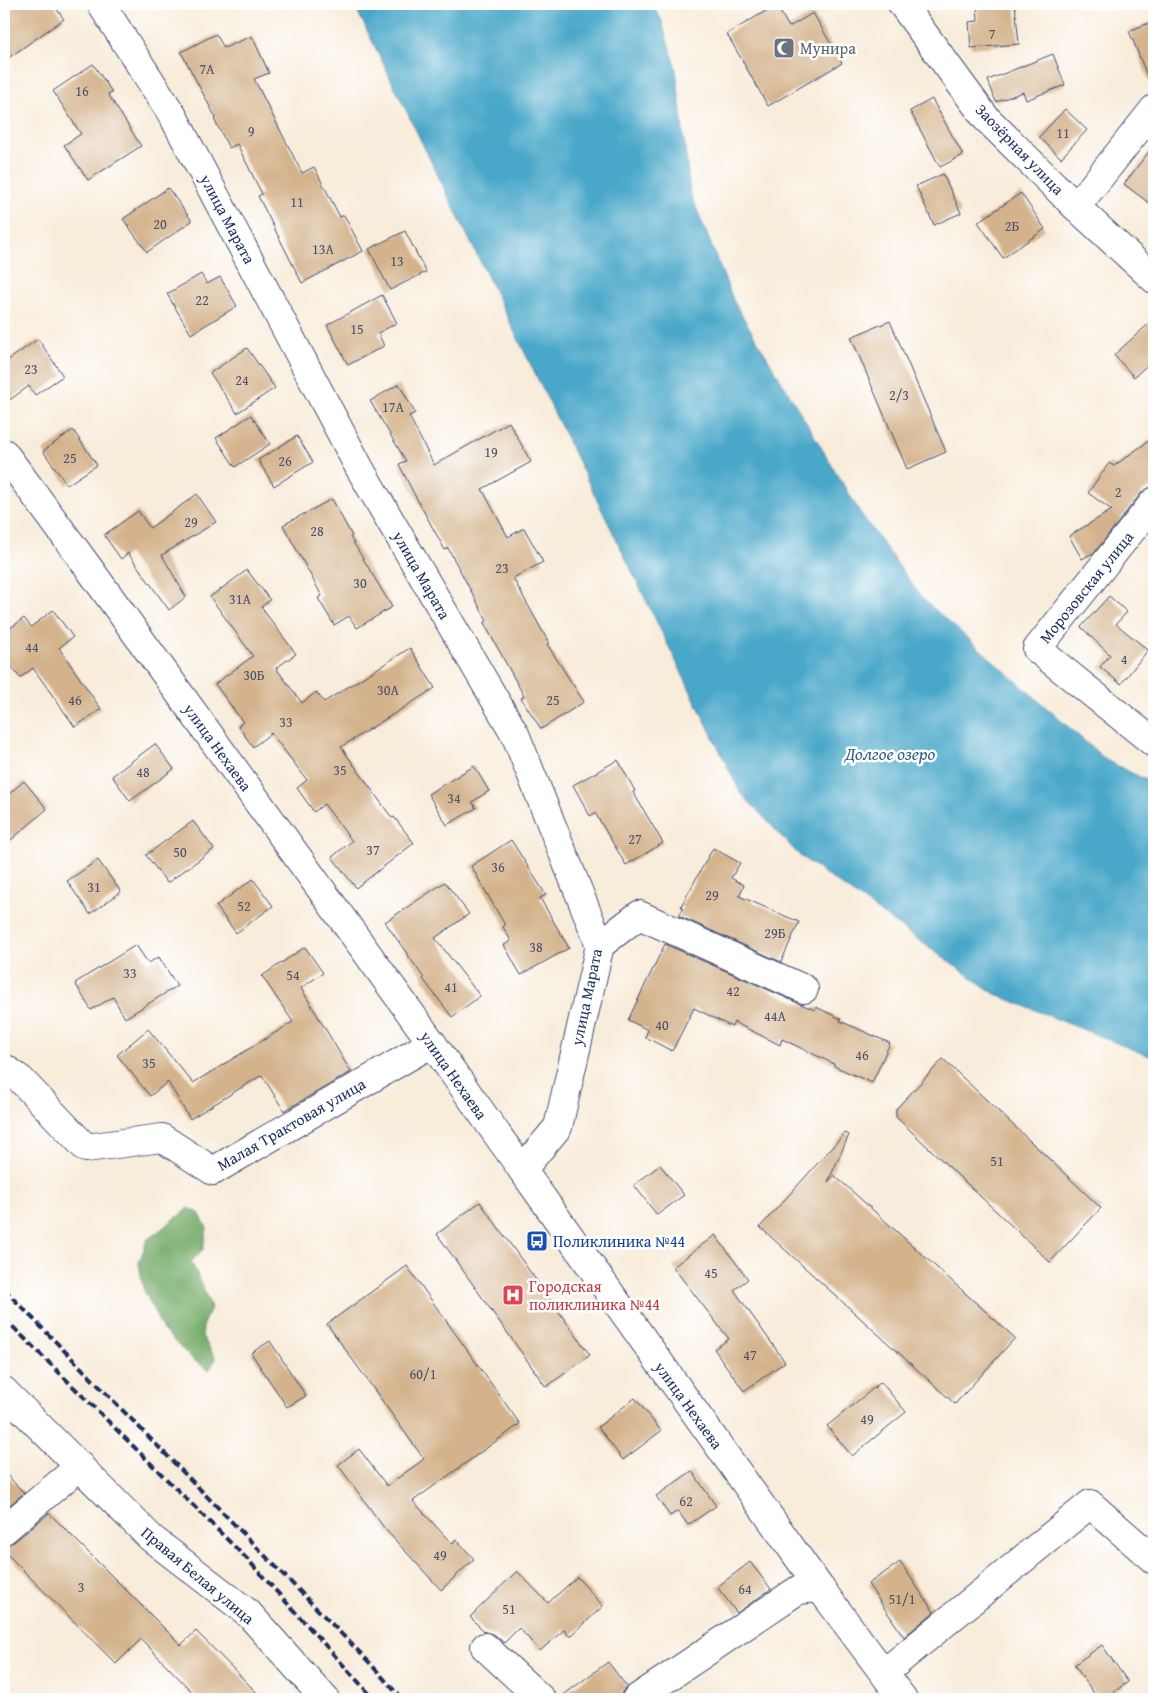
<svg xmlns="http://www.w3.org/2000/svg" width="1158" height="1703" font-family="'Gentium Book Plus',serif">
	<rect width="100%" height="100%" fill="#fff"/>
	<filter id="ink" filterUnits="userSpaceOnUse"><feTurbulence type="fractalNoise" baseFrequency=".02" numOctaves="2"/><feDisplacementMap in="SourceGraphic" scale="10" xChannelSelector="R" yChannelSelector="G"/><feConvolveMatrix kernelMatrix="1 2 1 2 8 2 1 2 1" color-interpolation-filters="sRGB"/></filter>
	<filter id="wash" filterUnits="userSpaceOnUse"><feTurbulence type="fractalNoise" baseFrequency=".0096" numOctaves="4" result="noise"/><feDisplacementMap in="SourceGraphic" scale="20" xChannelSelector="R" yChannelSelector="G"/><feGaussianBlur stdDeviation="1.12" result="paint"/><feColorMatrix in="noise" values="0 0 0 0 0 0 0 0 0 0 0 0 0 0 0 0 0 1.4 0 .05"/><feComposite in="paint" operator="in"/></filter>
	<g filter="url(#wash)">
		<rect width="100%" height="100%" fill="#f8ecda"/>
		<path fill="#74aa68" stroke="#486c63" d="M 189,1208 L 199,1213 L 207,1228 L 203,1249 L 191,1262 L 200,1280 L 211,1308 L 204,1322 L 202,1336 L 216,1359 L 209,1370 L 192,1359 L 163,1330 L 143,1288 L 139,1263 L 147,1240 Z"/>
		<path fill="#4aa7c9" stroke="#326b94" d="M 354,4 L 652,4 L 661,19 L 676,69 L 690,192 L 734,302 L 861,514 L 923,599 L 1106,760 L 1154,784 L 1154,1058 L 995,994 L 800,856 L 740,792 Z"/>
		<g id="blocks">
			<g fill="#d4b38c">
				<path d="M 4,4 L 53,4 L 64,19 L 4,61 Z"/>
				<path d="M 977,4 L 1015,4 L 1019,44 L 971,48 L 969,22 L 978,21 Z"/>
				<path d="M 776,5 L 789,27 L 813,13 L 842,63 L 768,106 L 727,34 Z"/>
				<path d="M 1154,21 L 1154,90 L 1153,90 L 1129,31 Z"/>
				<path d="M 216,34 L 224,48 L 252,36 L 269,73 L 254,79 L 302,173 L 314,167 L 340,217 L 344,215 L 363,251 L 302,283 L 258,196 L 262,194 L 237,144 L 229,148 L 214,119 L 216,118 L 181,52 Z"/>
				<path d="M 1053,54 L 1065,85 L 1026,100 L 1023,92 L 996,102 L 988,80 Z"/>
				<path d="M 93,64 L 112,92 L 108,94 L 141,146 L 88,180 L 64,145 L 81,134 L 53,91 Z"/>
				<path d="M 932,99 L 963,155 L 940,167 L 910,111 Z"/>
				<path d="M 1065,109 L 1087,130 L 1061,158 L 1039,137 Z"/>
				<path d="M 1154,145 L 1154,207 L 1124,184 Z"/>
				<path d="M 943,174 L 961,213 L 934,225 L 916,186 Z"/>
				<path d="M 168,188 L 192,221 L 147,252 L 123,219 Z"/>
				<path d="M 1021,193 L 1045,229 L 1003,258 L 978,222 Z"/>
				<path d="M 405,231 L 426,272 L 390,290 L 369,249 Z"/>
				<path d="M 201,274 L 207,284 L 220,277 L 237,306 L 191,334 L 167,294 Z"/>
				<path d="M 382,295 L 397,323 L 378,333 L 384,346 L 348,365 L 327,325 Z"/>
				<path d="M 1154,319 L 1154,359 L 1134,377 L 1114,355 Z"/>
				<path d="M 890,321 L 946,452 L 907,469 L 851,337 Z"/>
				<path d="M 38,339 L 63,376 L 35,395 L 29,386 L 4,404 L 4,363 Z"/>
				<path d="M 247,348 L 275,388 L 237,413 L 210,373 Z"/>
				<path d="M 399,384 L 415,413 L 409,416 L 434,465 L 509,422 L 531,462 L 482,489 L 508,537 L 524,528 L 543,562 L 513,578 L 549,643 L 547,644 L 584,702 L 541,729 L 521,698 L 524,696 L 484,623 L 487,621 L 448,548 L 445,550 L 413,492 L 399,464 L 406,461 L 370,401 Z"/>
				<path d="M 251,415 L 270,444 L 235,467 L 216,438 Z"/>
				<path d="M 73,430 L 97,465 L 67,485 L 43,451 Z"/>
				<path d="M 297,436 L 313,462 L 274,486 L 258,460 Z"/>
				<path d="M 1154,437 L 1154,482 L 1151,487 L 1142,492 L 1095,552 L 1082,559 L 1069,536 L 1112,510 L 1088,493 L 1109,463 L 1114,466 Z"/>
				<path d="M 197,494 L 216,522 L 162,555 L 186,597 L 169,610 L 128,553 L 121,559 L 104,535 L 138,511 L 150,528 Z"/>
				<path d="M 332,499 L 352,536 L 350,537 L 392,607 L 357,628 L 349,616 L 334,625 L 318,598 L 322,596 L 283,525 Z"/>
				<path d="M 247,570 L 270,600 L 261,607 L 296,654 L 276,668 L 302,703 L 316,692 L 324,702 L 410,648 L 435,688 L 341,747 L 392,818 L 394,817 L 414,843 L 356,888 L 332,857 L 352,841 L 324,804 L 314,812 L 297,788 L 307,780 L 271,733 L 253,747 L 238,726 L 243,722 L 215,684 L 253,656 L 210,597 Z"/>
				<path d="M 1109,596 L 1127,612 L 1116,624 L 1148,650 L 1121,684 L 1100,667 L 1110,655 L 1081,627 Z"/>
				<path d="M 53,610 L 73,637 L 59,648 L 101,709 L 75,727 L 33,668 L 20,678 L 4,656 L 4,633 L 24,618 L 31,627 Z"/>
				<path d="M 155,744 L 174,769 L 130,801 L 112,776 Z"/>
				<path d="M 618,760 L 635,791 L 633,792 L 663,843 L 626,865 L 595,813 L 590,816 L 573,785 Z"/>
				<path d="M 474,766 L 489,791 L 472,802 L 476,808 L 447,825 L 428,794 Z"/>
				<path d="M 24,781 L 47,809 L 4,846 L 4,798 Z"/>
				<path d="M 193,821 L 214,849 L 167,883 L 146,855 Z"/>
				<path d="M 511,840 L 546,895 L 540,898 L 569,948 L 521,975 L 504,945 L 511,941 L 503,927 L 505,925 L 471,866 Z"/>
				<path d="M 713,848 L 740,863 L 731,878 L 744,885 L 739,896 L 799,922 L 781,962 L 679,916 L 683,908 L 681,906 Z"/>
				<path d="M 98,860 L 121,892 L 90,914 L 67,881 Z"/>
				<path d="M 253,879 L 273,906 L 236,933 L 216,906 Z"/>
				<path d="M 445,882 L 469,914 L 435,938 L 480,996 L 452,1017 L 423,979 L 424,978 L 385,922 Z"/>
				<path d="M 665,944 L 798,1003 L 815,1010 L 816,1007 L 841,1019 L 840,1021 L 890,1043 L 872,1083 L 834,1066 L 834,1064 L 782,1039 L 780,1045 L 734,1022 L 732,1027 L 694,1008 L 672,1051 L 645,1037 L 648,1030 L 628,1020 Z"/>
				<path d="M 136,945 L 148,963 L 159,957 L 177,986 L 125,1018 L 113,997 L 91,1010 L 75,983 Z"/>
				<path d="M 305,947 L 323,973 L 301,988 L 351,1072 L 284,1111 L 262,1075 L 190,1119 L 168,1082 L 150,1096 L 117,1055 L 148,1029 L 193,1083 L 293,1022 L 262,976 Z"/>
				<path d="M 943,1059 L 1101,1208 L 1050,1262 L 896,1117 L 896,1109 Z"/>
				<path d="M 845,1133 L 849,1135 L 828,1182 L 834,1175 L 1015,1338 L 955,1404 L 760,1227 Z"/>
				<path d="M 660,1165 L 684,1195 L 657,1215 L 634,1185 Z"/>
				<path d="M 480,1202 L 590,1355 L 546,1387 L 437,1234 Z"/>
				<path d="M 715,1235 L 748,1279 L 734,1290 L 785,1362 L 744,1391 L 714,1349 L 729,1339 L 673,1267 Z"/>
				<path d="M 407,1266 L 520,1424 L 413,1501 L 452,1544 L 456,1539 L 474,1559 L 441,1590 L 385,1529 L 338,1465 L 359,1449 L 387,1486 L 424,1459 L 327,1324 Z"/>
				<path d="M 270,1341 L 306,1396 L 287,1407 L 251,1353 Z"/>
				<path d="M 881,1382 L 906,1412 L 852,1456 L 827,1426 Z"/>
				<path d="M 635,1398 L 661,1431 L 623,1460 L 598,1427 Z"/>
				<path d="M 692,1471 L 716,1506 L 688,1525 L 678,1511 L 670,1516 L 656,1496 Z"/>
				<path d="M 4,1472 L 24,1493 L 4,1510 Z"/>
				<path d="M 49,1513 L 181,1645 L 196,1631 L 263,1699 L 199,1699 L 141,1639 L 116,1664 L 4,1551 L 4,1545 L 14,1542 Z"/>
				<path d="M 750,1562 L 771,1589 L 737,1613 L 717,1587 Z"/>
				<path d="M 900,1562 L 934,1612 L 904,1637 L 868,1584 Z"/>
				<path d="M 517,1571 L 548,1603 L 577,1577 L 603,1606 L 570,1637 L 564,1630 L 540,1651 L 519,1628 L 504,1643 L 495,1635 L 485,1632 L 470,1617 Z"/>
				<path d="M 1102,1645 L 1128,1682 L 1104,1699 L 1098,1699 L 1074,1665 Z"/>
				<path d="M 608,1662 L 627,1687 L 622,1692 L 620,1699 L 558,1699 Z"/>
			</g>
		</g>
	</g>
	<g filter="url(#ink)">
		<use href="#blocks" fill-opacity="0" stroke="#3c4b71" stroke-width="1"/>
		<g fill="none" stroke-linecap="round" stroke-linejoin="round">
			<g stroke="#3c4b71" stroke-width="30">
				<g id="minor">
					<path d="M 101,4 L 173,116 L 360,469 L 515,734 L 600,945 L 558,1127 L 522,1170"/>
					<path d="M 902,4 L 985,117 L 1076,207 L 1154,279"/>
					<path d="M 1076,207 L 1154,109"/>
					<path d="M 4,453 L 88,567 L 432,1043 L 820,1588 L 903,1699"/>
					<path d="M 1154,502 L 1037,649 L 1154,743"/>
					<path d="M 600,945 L 639,915 L 804,989"/>
					<path d="M 4,1068 L 21,1080 L 86,1148 L 162,1138 L 213,1171 L 432,1043"/>
					<path d="M 4,1391 L 151,1538 L 248,1613 L 325,1699"/>
					<path d="M 4,1530 L 80,1466"/>
					<path d="M 485,1647 L 541,1699"/>
					<path d="M 884,1673 L 1090,1504 L 1154,1560"/>
					<path d="M 636,1699 L 798,1590 L 820,1588"/>
				</g>
			</g>
			<use href="#minor" stroke="#fff" stroke-width="28"/>
			<g stroke="#1b2f5e" stroke-width="4" stroke-dasharray="8 4" stroke-linecap="butt">
				<path d="M 4,1289 L 368,1661 L 402,1699"/>
				<path d="M 4,1318 L 248,1560 L 374,1699"/>
			</g>
		</g>
	</g>
	<defs>
		<g id="mosque-square" transform="scale(1.125)"><rect x="-9" y="-9" width="18" height="18" rx="4" fill="#6b7280" stroke="#fff"/><path d="M3.5-4.9A6 6 0 1 0 3.5 4.9A5 5 0 1 1 3.5-4.9Z" fill="#fff"/></g>
		<g id="bus-square" transform="scale(1.125)"><rect x="-9" y="-9" width="18" height="18" rx="4" fill="#1a4fb4" stroke="#fff"/><path d="M-5-6H5V4H4V6H2V4H-2V6H-4V4H-5ZM-3.5-4V0h7V-4ZM-3.5 1.2v1.5H-2V1.2ZM2 1.2v1.5H3.5V1.2Z" fill="#fff"/></g>
		<g id="hospital-square" transform="scale(1.125)"><rect x="-9" y="-9" width="18" height="18" rx="4" fill="#e0444e" stroke="#fff"/><path d="M-5-5h3v3.5h4V-5h3V5h-3V1.5h-4V5h-3Z" fill="#fff"/></g>
	</defs>
	<g fill-rule="evenodd">
		<use href="#mosque-square" x="784" y="48"/>
		<use href="#bus-square" x="537" y="1241"/>
		<use href="#hospital-square" x="513" y="1295"/>
	</g>
	<g text-anchor="middle" dominant-baseline="central" stroke-width="5" stroke-linejoin="round" paint-order="stroke">
		<g font-size="14" fill="#49506a">
			<text x="992" y="34">7</text>
			<text x="207" y="69">7А</text>
			<text x="82" y="91">16</text>
			<text x="251" y="131">9</text>
			<text x="1063" y="133">11</text>
			<text x="297" y="202">11</text>
			<text x="160" y="224">20</text>
			<text x="1012" y="226">2Б</text>
			<text x="323" y="249">13А</text>
			<text x="397" y="261">13</text>
			<text x="202" y="300">22</text>
			<text x="357" y="329">15</text>
			<text x="31" y="369">23</text>
			<text x="242" y="380">24</text>
			<text x="899" y="395">2/3</text>
			<text x="393" y="407">17А</text>
			<text x="491" y="452">19</text>
			<text x="70" y="458">25</text>
			<text x="285" y="461">26</text>
			<text x="1118" y="492">2</text>
			<text x="191" y="522">29</text>
			<text x="317" y="531">28</text>
			<text x="502" y="568">23</text>
			<text x="360" y="583">30</text>
			<text x="240" y="599">31А</text>
			<text x="32" y="647">44</text>
			<text x="1124" y="659">4</text>
			<text x="254" y="675">30Б</text>
			<text x="388" y="690">30А</text>
			<text x="75" y="700">46</text>
			<text x="553" y="700">25</text>
			<text x="286" y="722">33</text>
			<text x="340" y="770">35</text>
			<text x="143" y="772">48</text>
			<text x="454" y="798">34</text>
			<text x="635" y="839">27</text>
			<text x="373" y="850">37</text>
			<text x="180" y="852">50</text>
			<text x="498" y="867">36</text>
			<text x="94" y="887">31</text>
			<text x="712" y="895">29</text>
			<text x="244" y="906">52</text>
			<text x="775" y="933">29Б</text>
			<text x="536" y="947">38</text>
			<text x="130" y="973">33</text>
			<text x="293" y="975">54</text>
			<text x="451" y="987">41</text>
			<text x="733" y="991">42</text>
			<text x="775" y="1016">44А</text>
			<text x="662" y="1025">40</text>
			<text x="862" y="1055">46</text>
			<text x="149" y="1063">35</text>
			<text x="997" y="1161">51</text>
			<text x="711" y="1273">45</text>
			<text x="750" y="1355">47</text>
			<text x="423" y="1374">60/1</text>
			<text x="867" y="1419">49</text>
			<text x="686" y="1501">62</text>
			<text x="440" y="1555">49</text>
			<text x="81" y="1587">3</text>
			<text x="745" y="1589">64</text>
			<text x="902" y="1599">51/1</text>
			<text x="509" y="1609">51</text>
		</g>
		<g font-size="16" fill="#5b616d" stroke="#fff" text-anchor="start">
			<text x="800" y="48">Мунира</text>
		</g>
		<g font-size="16" fill="#1b2f5e" stroke="#fff">
			<text transform="translate(1020 149) rotate(46)">Заозёрная улица</text>
			<text transform="translate(228 219) rotate(62)">улица Марата</text>
			<text transform="translate(422 575) rotate(60)">улица Марата</text>
			<text transform="translate(1086 587) rotate(-51)">Морозовская улица</text>
			<text transform="translate(218 747) rotate(54)">улица Нехаева</text>
			<text transform="translate(586 997) rotate(-78)">улица Марата</text>
			<text transform="translate(454 1075) rotate(55)">улица Нехаева</text>
			<text transform="translate(291 1124) rotate(-30)">Малая Трактовая улица</text>
			<text transform="translate(689 1405) rotate(54)">улица Нехаева</text>
			<text transform="translate(198 1575) rotate(40)">Правая Белая улица</text>
		</g>
		<g font-size="16" fill="#164399" stroke="#fff" text-anchor="start">
			<text x="553" y="1241">Поликлиника №44</text>
		</g>
		<g font-size="16" fill="#be3a42" stroke="#fff" text-anchor="start">
			<text x="529" y="1286">Городская<tspan x="529" dy="18">поликлиника №44</tspan></text>
		</g>
		<g font-size="18" font-style="italic" fill="#2e5f89" stroke="#fff">
			<text x="890" y="753">Долгое озеро</text>
		</g>
	</g>
	<rect width="1158" height="1703" fill="none" stroke="#fff" stroke-width="20"/>
</svg>
